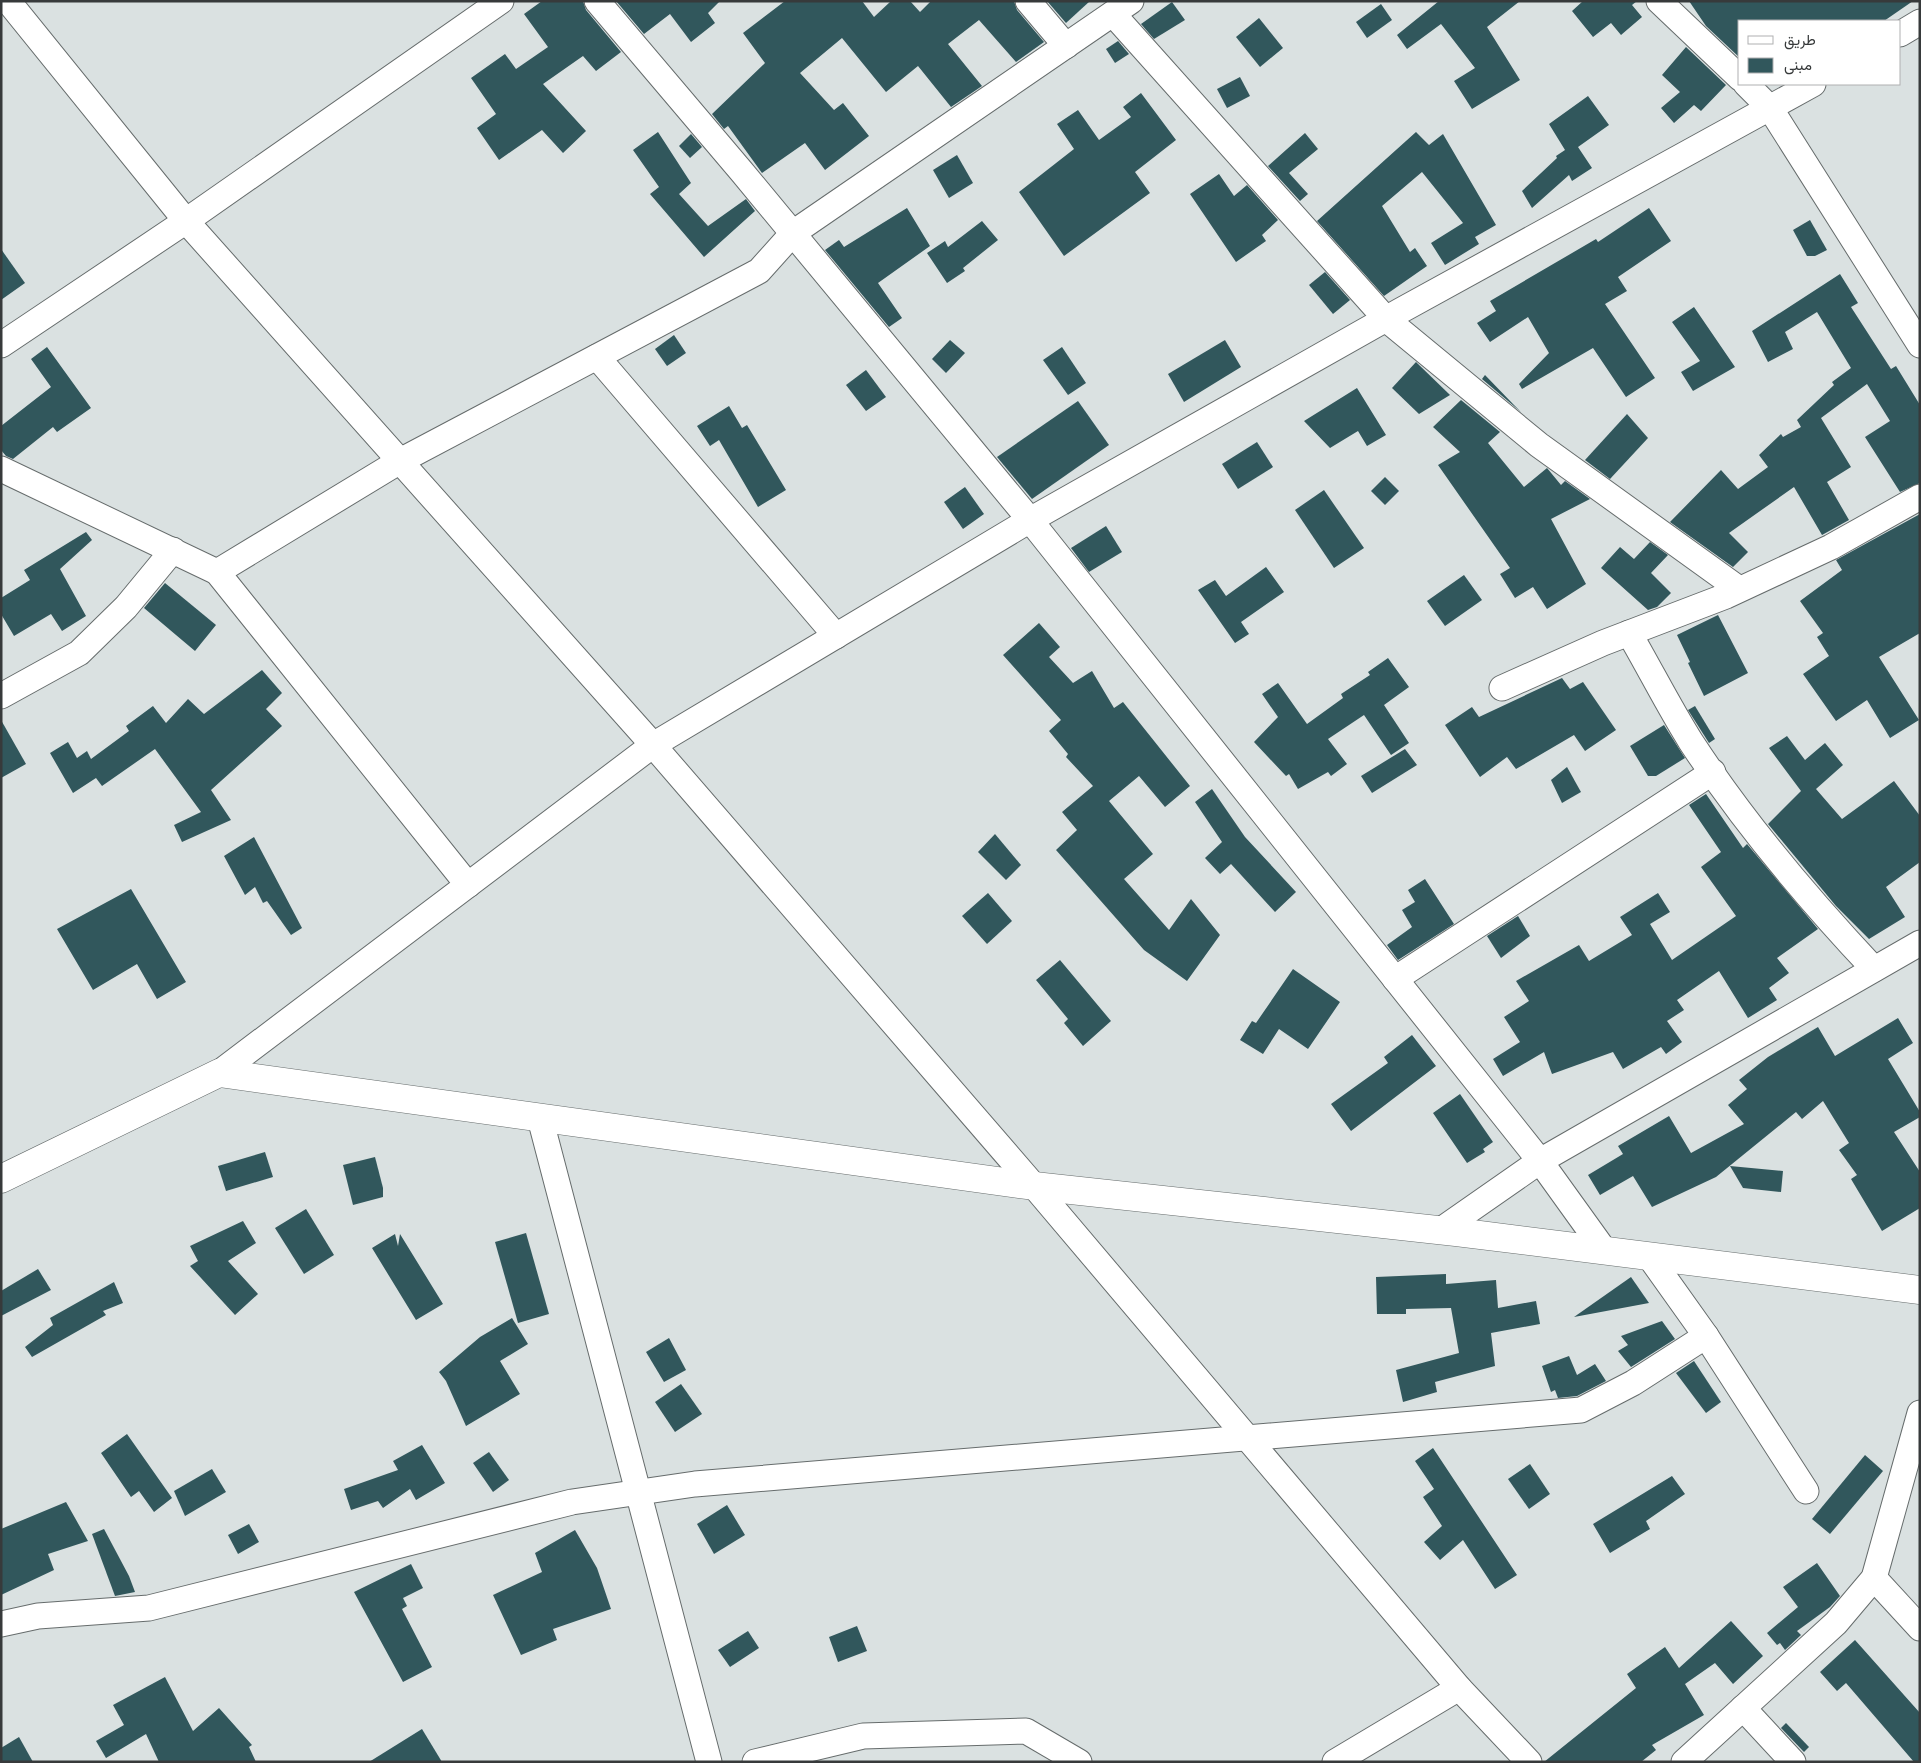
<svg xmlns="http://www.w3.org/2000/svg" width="1921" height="1763" font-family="'Varela Round',Vazirmatn,sans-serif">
	<rect width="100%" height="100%" fill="#dae1e1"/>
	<g fill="#31575c">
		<path d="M 542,1 L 583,1 L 586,10 L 621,52 L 596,71 L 583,56 L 543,84 L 586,131 L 563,153 L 542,130 L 499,160 L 477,128 L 496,114 L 471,78 L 505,54 L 516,69 L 548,47 L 524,14 Z"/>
		<path d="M 616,1 L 720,1 L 708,13 L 715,23 L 691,42 L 670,14 L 644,34 Z"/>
		<path d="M 785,1 L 862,1 L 874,17 L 891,1 L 910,1 L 920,12 L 931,1 L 1014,1 L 1017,10 L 1044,42 L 1016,62 L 979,20 L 948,44 L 982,86 L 951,107 L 918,66 L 886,92 L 842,38 L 800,73 L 834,110 L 843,103 L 869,136 L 825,170 L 805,143 L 762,173 L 728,126 L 724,129 L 712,114 L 765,63 L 743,33 Z"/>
		<path d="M 1047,1 L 1090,1 L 1066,23 Z"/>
		<path d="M 1439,1 L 1520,1 L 1487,27 L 1520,80 L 1472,109 L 1454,81 L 1475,68 L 1441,24 L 1407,49 L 1397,35 Z"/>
		<path d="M 1583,1 L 1637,1 L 1632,5 L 1642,17 L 1621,35 L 1611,23 L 1593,37 L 1572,11 Z"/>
		<path d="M 1689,1 L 1913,1 L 1884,21 L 1740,21 L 1740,58 L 1706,26 Z"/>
		<path d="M 1172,2 L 1185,20 L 1154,39 L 1141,24 Z"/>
		<path d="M 1381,4 L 1392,20 L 1367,38 L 1356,22 Z"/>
		<path d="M 1259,18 L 1283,48 L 1260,67 L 1236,37 Z"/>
		<path d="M 1118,41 L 1129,54 L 1115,63 L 1106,49 Z"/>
		<path d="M 1686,47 L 1726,85 L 1701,111 L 1694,105 L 1674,123 L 1661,108 L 1680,92 L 1662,75 Z"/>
		<path d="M 1240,77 L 1250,96 L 1227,108 L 1217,89 Z"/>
		<path d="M 1141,93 L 1176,140 L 1135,172 L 1150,193 L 1064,256 L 1019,192 L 1074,149 L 1057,124 L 1078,110 L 1099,140 L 1131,117 L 1123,107 Z"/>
		<path d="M 1588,96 L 1609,125 L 1578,147 L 1592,168 L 1572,181 L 1569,175 L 1532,208 L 1522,191 L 1557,158 L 1556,156 L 1565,150 L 1549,124 Z"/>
		<path d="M 658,132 L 691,183 L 679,194 L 708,226 L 746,199 L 755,211 L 704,257 L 650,194 L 659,187 L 633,150 Z"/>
		<path d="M 1416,132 L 1429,145 L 1443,134 L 1496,225 L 1475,237 L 1479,244 L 1445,265 L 1431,243 L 1463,223 L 1422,172 L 1382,206 L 1410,252 L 1415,248 L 1427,266 L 1384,296 L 1317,221 Z"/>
		<path d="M 1305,133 L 1318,149 L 1289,173 L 1308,194 L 1300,201 L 1268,166 Z"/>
		<path d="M 691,134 L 702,147 L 690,158 L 679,146 Z"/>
		<path d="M 957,155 L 973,183 L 949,198 L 933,170 Z"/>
		<path d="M 1219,174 L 1234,196 L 1247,185 L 1278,220 L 1262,235 L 1266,241 L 1236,262 L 1190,194 Z"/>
		<path d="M 907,208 L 930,246 L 878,283 L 902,318 L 889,327 L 825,250 L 839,240 L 844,247 Z"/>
		<path d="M 1649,208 L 1671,241 L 1618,277 L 1627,291 L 1605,304 L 1655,378 L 1626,397 L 1593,348 L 1522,389 L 1519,384 L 1549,353 L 1528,317 L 1490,342 L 1477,323 L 1496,311 L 1490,301 L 1596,239 L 1598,242 Z"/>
		<path d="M 1810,220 L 1827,250 L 1815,256 L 1807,256 L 1793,230 Z"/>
		<path d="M 982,221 L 998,240 L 963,268 L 965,271 L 947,283 L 927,253 L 945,241 L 948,247 Z"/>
		<path d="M 1,249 L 25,283 L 1,300 Z"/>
		<path d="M 1325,272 L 1350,300 L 1333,314 L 1309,285 Z"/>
		<path d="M 1840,274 L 1858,303 L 1851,307 L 1891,369 L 1896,366 L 1920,405 L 1920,483 L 1900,492 L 1865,437 L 1890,421 L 1867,384 L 1821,418 L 1851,467 L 1827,482 L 1849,520 L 1822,535 L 1794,487 L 1729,533 L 1748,552 L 1733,567 L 1670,522 L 1721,470 L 1738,489 L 1768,467 L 1759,455 L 1781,434 L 1783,437 L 1801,427 L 1797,420 L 1834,385 L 1832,382 L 1851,368 L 1817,312 L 1785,332 L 1793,349 L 1768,362 L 1752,331 Z"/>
		<path d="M 1694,307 L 1735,367 L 1693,391 L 1681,372 L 1700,361 L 1672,322 Z"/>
		<path d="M 674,335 L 686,353 L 667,366 L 655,349 Z"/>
		<path d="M 950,340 L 965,353 L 946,373 L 932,359 Z"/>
		<path d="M 1225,340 L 1241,367 L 1184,402 L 1168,374 Z"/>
		<path d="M 47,347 L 91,408 L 57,432 L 53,427 L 13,459 L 6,456 L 1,450 L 1,426 L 51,387 L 31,359 Z"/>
		<path d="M 1062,347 L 1086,383 L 1068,395 L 1043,360 Z"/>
		<path d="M 1416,362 L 1450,395 L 1419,414 L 1392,388 Z"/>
		<path d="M 866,370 L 886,397 L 866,411 L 846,385 Z"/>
		<path d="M 1485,375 L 1513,404 L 1521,412 L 1482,379 Z"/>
		<path d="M 1357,388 L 1386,435 L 1367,446 L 1358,431 L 1330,448 L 1304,421 Z"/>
		<path d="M 1461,400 L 1500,432 L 1488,443 L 1524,487 L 1547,468 L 1561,485 L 1565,481 L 1590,499 L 1551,519 L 1586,584 L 1547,609 L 1533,587 L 1515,598 L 1500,574 L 1510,568 L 1438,465 L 1460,452 L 1433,427 Z"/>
		<path d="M 1078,401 L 1109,445 L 1032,499 L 997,457 Z"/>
		<path d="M 729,406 L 742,428 L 747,425 L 786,490 L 758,507 L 719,440 L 710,446 L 697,426 Z"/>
		<path d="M 1627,414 L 1648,438 L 1610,479 L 1585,460 Z"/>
		<path d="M 1257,442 L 1273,467 L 1238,489 L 1222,464 Z"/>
		<path d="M 1385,477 L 1399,491 L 1385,505 L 1371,491 Z"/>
		<path d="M 965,487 L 984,514 L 963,529 L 944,502 Z"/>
		<path d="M 1324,490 L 1364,548 L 1334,568 L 1295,510 Z"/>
		<path d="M 1920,514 L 1920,633 L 1879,657 L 1919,720 L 1890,738 L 1867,700 L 1836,721 L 1803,674 L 1829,656 L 1817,637 L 1823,633 L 1800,601 L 1842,570 L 1836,560 Z"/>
		<path d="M 1106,526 L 1122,552 L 1089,572 L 1071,548 Z"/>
		<path d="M 86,532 L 92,540 L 60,569 L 86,616 L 62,631 L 51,614 L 14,636 L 1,614 L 1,598 L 30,580 L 24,570 Z"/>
		<path d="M 1650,542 L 1668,555 L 1651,573 L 1671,593 L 1657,607 L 1648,610 L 1601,568 L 1620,547 L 1634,559 Z"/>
		<path d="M 1266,567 L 1284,592 L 1241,622 L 1249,634 L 1235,643 L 1198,590 L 1215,580 L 1226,596 Z"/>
		<path d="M 1464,575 L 1482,600 L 1445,626 L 1427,601 Z"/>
		<path d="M 165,583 L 216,625 L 195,651 L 144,608 Z"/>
		<path d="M 1718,615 L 1748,673 L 1704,696 L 1688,663 L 1690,662 L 1677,635 Z"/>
		<path d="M 1039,623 L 1060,647 L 1049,657 L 1073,683 L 1092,671 L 1114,708 L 1123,702 L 1190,786 L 1165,807 L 1139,776 L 1109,801 L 1153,854 L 1124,879 L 1169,930 L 1191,899 L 1220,935 L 1187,981 L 1144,950 L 1056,850 L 1077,830 L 1062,812 L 1093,786 L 1066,757 L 1068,754 L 1049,731 L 1061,720 L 1003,655 Z"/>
		<path d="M 1388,658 L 1409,687 L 1384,705 L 1409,743 L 1391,755 L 1364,715 L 1328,739 L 1347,764 L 1331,776 L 1328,772 L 1298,789 L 1289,774 L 1286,776 L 1254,742 L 1278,717 L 1262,694 L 1278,683 L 1307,724 L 1343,698 L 1341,694 L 1370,675 L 1368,672 Z"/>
		<path d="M 262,670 L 282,693 L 266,709 L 282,726 L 211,790 L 231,820 L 182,842 L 174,825 L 201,812 L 155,749 L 102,786 L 96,778 L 73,793 L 50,753 L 68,742 L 77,758 L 87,751 L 91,759 L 129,731 L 126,726 L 153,706 L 166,723 L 188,699 L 204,714 Z"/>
		<path d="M 1562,678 L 1570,689 L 1583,682 L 1616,730 L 1585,751 L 1574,735 L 1516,769 L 1507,757 L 1480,777 L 1445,725 L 1472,707 L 1479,717 Z"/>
		<path d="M 1695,706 L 1715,739 L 1709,743 L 1688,710 Z"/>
		<path d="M 1,720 L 26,764 L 1,778 Z"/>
		<path d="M 1664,725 L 1685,758 L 1656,776 L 1648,776 L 1630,746 Z"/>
		<path d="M 1787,736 L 1805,760 L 1825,743 L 1843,765 L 1816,789 L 1842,819 L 1894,781 L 1920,816 L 1920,862 L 1886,887 L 1905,917 L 1869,939 L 1836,906 L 1768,824 L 1801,791 L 1769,748 Z"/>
		<path d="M 1405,749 L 1417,765 L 1372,793 L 1361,776 Z"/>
		<path d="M 1567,767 L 1581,792 L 1562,803 L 1551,780 Z"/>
		<path d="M 1212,789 L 1245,837 L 1296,892 L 1275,912 L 1231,864 L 1220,874 L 1205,858 L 1222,842 L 1195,802 Z"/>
		<path d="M 1706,794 L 1743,848 L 1747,844 L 1818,929 L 1777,958 L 1789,973 L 1769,988 L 1777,1000 L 1748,1018 L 1719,971 L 1677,1000 L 1684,1010 L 1667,1021 L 1682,1042 L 1666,1054 L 1661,1047 L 1623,1069 L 1613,1052 L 1552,1074 L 1544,1052 L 1503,1076 L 1493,1059 L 1520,1042 L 1504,1017 L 1529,1001 L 1516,981 L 1579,945 L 1589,961 L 1632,935 L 1620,917 L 1658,893 L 1670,912 L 1650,924 L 1672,960 L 1736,916 L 1701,867 L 1721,852 L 1689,805 Z"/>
		<path d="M 995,834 L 1021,865 L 1006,880 L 978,852 Z"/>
		<path d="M 254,837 L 302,928 L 291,935 L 267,901 L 263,903 L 255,887 L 245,895 L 224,856 Z"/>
		<path d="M 1425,879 L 1454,924 L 1398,960 L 1387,945 L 1412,927 L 1402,910 L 1415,902 L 1408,890 Z"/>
		<path d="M 131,889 L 186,982 L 157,999 L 137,964 L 93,990 L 57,929 Z"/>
		<path d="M 988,893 L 1012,921 L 987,944 L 962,916 Z"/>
		<path d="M 1518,916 L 1530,936 L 1501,958 L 1487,936 Z"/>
		<path d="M 1060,960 L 1111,1021 L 1083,1046 L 1064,1023 L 1068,1019 L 1036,980 Z"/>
		<path d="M 1293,969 L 1340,1002 L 1308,1049 L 1279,1029 L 1263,1054 L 1240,1040 L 1252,1021 L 1256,1023 Z"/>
		<path d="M 1898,1018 L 1913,1043 L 1888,1059 L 1920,1112 L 1920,1117 L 1894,1132 L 1920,1172 L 1920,1208 L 1882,1231 L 1851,1179 L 1857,1175 L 1839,1150 L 1849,1143 L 1823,1101 L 1802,1119 L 1796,1112 L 1716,1177 L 1652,1207 L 1633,1176 L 1600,1195 L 1588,1175 L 1623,1154 L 1618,1146 L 1669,1116 L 1691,1153 L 1744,1124 L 1728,1105 L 1747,1089 L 1739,1080 L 1768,1057 L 1818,1027 L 1835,1056 Z"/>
		<path d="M 1412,1035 L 1436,1066 L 1351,1131 L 1331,1104 L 1388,1063 L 1384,1057 Z"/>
		<path d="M 1460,1094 L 1493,1142 L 1483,1149 L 1485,1152 L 1467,1163 L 1433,1113 Z"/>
		<path d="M 265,1152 L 273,1177 L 226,1191 L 218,1166 Z"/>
		<path d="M 375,1157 L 383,1188 L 383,1197 L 353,1205 L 343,1165 Z"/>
		<path d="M 1730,1166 L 1783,1171 L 1781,1192 L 1743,1188 Z"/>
		<path d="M 306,1209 L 334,1255 L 304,1274 L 275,1228 Z"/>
		<path d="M 243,1221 L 256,1243 L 228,1261 L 258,1294 L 235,1315 L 190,1266 L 198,1261 L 190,1246 Z"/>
		<path d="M 526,1233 L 549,1314 L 518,1323 L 495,1242 Z"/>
		<path d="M 395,1234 L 398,1246 L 400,1234 L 443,1304 L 416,1320 L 372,1248 Z"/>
		<path d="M 38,1269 L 51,1290 L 1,1316 L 1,1291 Z"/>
		<path d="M 1446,1274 L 1446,1284 L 1496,1280 L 1498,1308 L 1536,1301 L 1540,1324 L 1491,1333 L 1495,1366 L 1435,1382 L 1437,1392 L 1403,1402 L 1396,1370 L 1459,1353 L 1451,1308 L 1406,1309 L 1406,1314 L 1377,1314 L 1376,1277 Z"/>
		<path d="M 1631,1277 L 1649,1303 L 1574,1317 Z"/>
		<path d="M 114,1282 L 123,1303 L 103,1311 L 106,1315 L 32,1357 L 25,1347 L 53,1325 L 50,1318 Z"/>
		<path d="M 512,1318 L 528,1344 L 500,1361 L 520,1394 L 466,1426 L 446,1381 L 439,1372 L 480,1337 Z"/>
		<path d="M 1662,1321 L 1675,1339 L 1631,1367 L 1618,1351 L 1628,1345 L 1621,1336 Z"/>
		<path d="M 669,1338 L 686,1370 L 664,1382 L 646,1352 Z"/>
		<path d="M 1569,1356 L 1577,1375 L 1595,1364 L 1606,1381 L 1577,1396 L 1558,1398 L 1555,1390 L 1551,1392 L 1542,1366 Z"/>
		<path d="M 1694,1361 L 1721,1402 L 1706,1413 L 1676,1373 Z"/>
		<path d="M 681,1384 L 702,1414 L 675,1432 L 655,1402 Z"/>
		<path d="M 127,1434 L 172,1498 L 154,1512 L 139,1491 L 131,1497 L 101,1453 Z"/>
		<path d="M 422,1445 L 445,1483 L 416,1500 L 410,1489 L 383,1508 L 378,1501 L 351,1510 L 344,1489 L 398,1470 L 393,1461 Z"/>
		<path d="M 1433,1448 L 1517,1575 L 1495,1589 L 1463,1540 L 1440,1560 L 1424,1542 L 1442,1526 L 1423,1497 L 1434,1489 L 1415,1461 Z"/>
		<path d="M 489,1452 L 509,1480 L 493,1492 L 473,1463 Z"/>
		<path d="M 1865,1455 L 1883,1471 L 1830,1534 L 1812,1519 Z"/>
		<path d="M 1530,1464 L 1550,1494 L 1529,1509 L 1508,1479 Z"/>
		<path d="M 212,1469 L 226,1492 L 185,1516 L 174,1491 Z"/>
		<path d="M 1672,1476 L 1685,1494 L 1646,1521 L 1650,1529 L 1610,1553 L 1593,1524 Z"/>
		<path d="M 66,1502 L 88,1541 L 48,1554 L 54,1570 L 1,1595 L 1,1529 Z"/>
		<path d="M 727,1505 L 745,1535 L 714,1554 L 697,1524 Z"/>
		<path d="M 249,1524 L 259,1542 L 238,1554 L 228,1535 Z"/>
		<path d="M 104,1529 L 129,1576 L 135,1592 L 115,1596 L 92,1534 Z"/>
		<path d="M 575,1530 L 597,1568 L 611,1609 L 553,1629 L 557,1640 L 521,1655 L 493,1595 L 542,1572 L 535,1553 Z"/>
		<path d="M 1817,1563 L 1840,1596 L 1830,1607 L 1797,1631 L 1801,1635 L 1785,1650 L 1780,1643 L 1777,1645 L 1767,1633 L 1798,1607 L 1783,1587 Z"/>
		<path d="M 411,1564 L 423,1588 L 403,1598 L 407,1606 L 402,1609 L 432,1667 L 403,1682 L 354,1592 Z"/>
		<path d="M 1731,1621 L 1763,1656 L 1733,1684 L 1715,1663 L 1685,1684 L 1704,1715 L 1652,1745 L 1656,1750 L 1641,1762 L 1544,1762 L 1636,1688 L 1627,1674 L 1665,1647 L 1679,1668 Z"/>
		<path d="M 857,1626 L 867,1651 L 838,1662 L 829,1637 Z"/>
		<path d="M 748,1631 L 759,1648 L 730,1667 L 718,1650 Z"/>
		<path d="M 1855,1640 L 1920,1713 L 1920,1762 L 1914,1762 L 1846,1683 L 1837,1691 L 1820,1672 Z"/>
		<path d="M 165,1677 L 193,1731 L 219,1708 L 252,1745 L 249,1747 L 256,1762 L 159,1762 L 146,1734 L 106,1758 L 96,1741 L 124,1725 L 113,1705 Z"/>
		<path d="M 1786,1723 L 1809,1747 L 1804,1752 L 1781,1728 Z"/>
		<path d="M 422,1729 L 442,1762 L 369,1762 Z"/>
		<path d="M 19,1737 L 33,1762 L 1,1762 L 1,1748 Z"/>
	</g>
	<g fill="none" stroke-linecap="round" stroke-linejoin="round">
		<g stroke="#666c6c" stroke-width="27">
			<g id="street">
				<path d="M 8,1 L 186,221 L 653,745 L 1034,1186 L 1459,1688 L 1529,1762"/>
				<path d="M 597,1 L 742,172 L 1030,520 L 1540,1161 L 1604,1250"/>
				<path d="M 1028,1 L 1066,46"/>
				<path d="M 1659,1 L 1740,78"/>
				<path d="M 1113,14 L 1386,319 L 1539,445 L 1739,589"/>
				<path d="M 1900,34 L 1920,22"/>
				<path d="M 1746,84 L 1770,108 L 1920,345"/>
				<path d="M 1,345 L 186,221 L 501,1"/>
				<path d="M 597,357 L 836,636"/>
				<path d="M 1,469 L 217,572 L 468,885"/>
				<path d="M 217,572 L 400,461 L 759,271 L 793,233 L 1131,1"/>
				<path d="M 1629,633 C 1650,669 1669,707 1691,742 C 1744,823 1808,899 1874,969"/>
				<path d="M 1502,688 L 1603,643 L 1726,596 L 1831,547 L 1920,497"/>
				<path d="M 1,696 L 79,653 L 126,607 L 173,550"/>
				<path d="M 1395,979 L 1713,772"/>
				<path d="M 219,1073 L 653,745 L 1030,520 L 1400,311 L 1813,84"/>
				<path d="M 540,1118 L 709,1762"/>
				<path d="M 1441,1230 L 1540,1161 L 1920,943"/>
				<path d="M 1649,1256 L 1706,1336 L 1806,1491"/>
				<path d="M 1874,1578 L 1920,1628"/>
				<path d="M 1,1624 L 38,1616 L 149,1608 L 572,1502 L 695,1484 L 1581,1410 L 1633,1383 L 1706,1336"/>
				<path d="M 1743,1708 L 1793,1762"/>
				<path d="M 755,1762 L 863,1736 L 1026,1731 L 1079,1762"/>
				<path d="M 1335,1762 L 1459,1688"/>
				<path d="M 1684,1762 L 1836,1623 L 1874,1578 L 1920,1413"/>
			</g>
		</g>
		<g stroke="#666c6c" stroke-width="29">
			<path id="secondary" d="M 1,1179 L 219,1073 L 1034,1186 L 1456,1232 L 1920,1290"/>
		</g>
		<use href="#street" stroke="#fff" stroke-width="25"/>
		<use href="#secondary" stroke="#fff" stroke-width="28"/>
	</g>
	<rect width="1921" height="1763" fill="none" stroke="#373a3b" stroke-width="5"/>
	<rect x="1738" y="20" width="162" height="65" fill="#ffffff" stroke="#afb0b1"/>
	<rect x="1748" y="36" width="25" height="8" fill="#ffffff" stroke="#afb0b1"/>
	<text x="1784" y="45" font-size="15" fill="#373a3b">طريق</text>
	<rect x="1748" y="58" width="25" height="15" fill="#31575c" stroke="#afb0b1"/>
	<text x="1784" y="70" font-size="15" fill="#373a3b">مبنى</text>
</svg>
